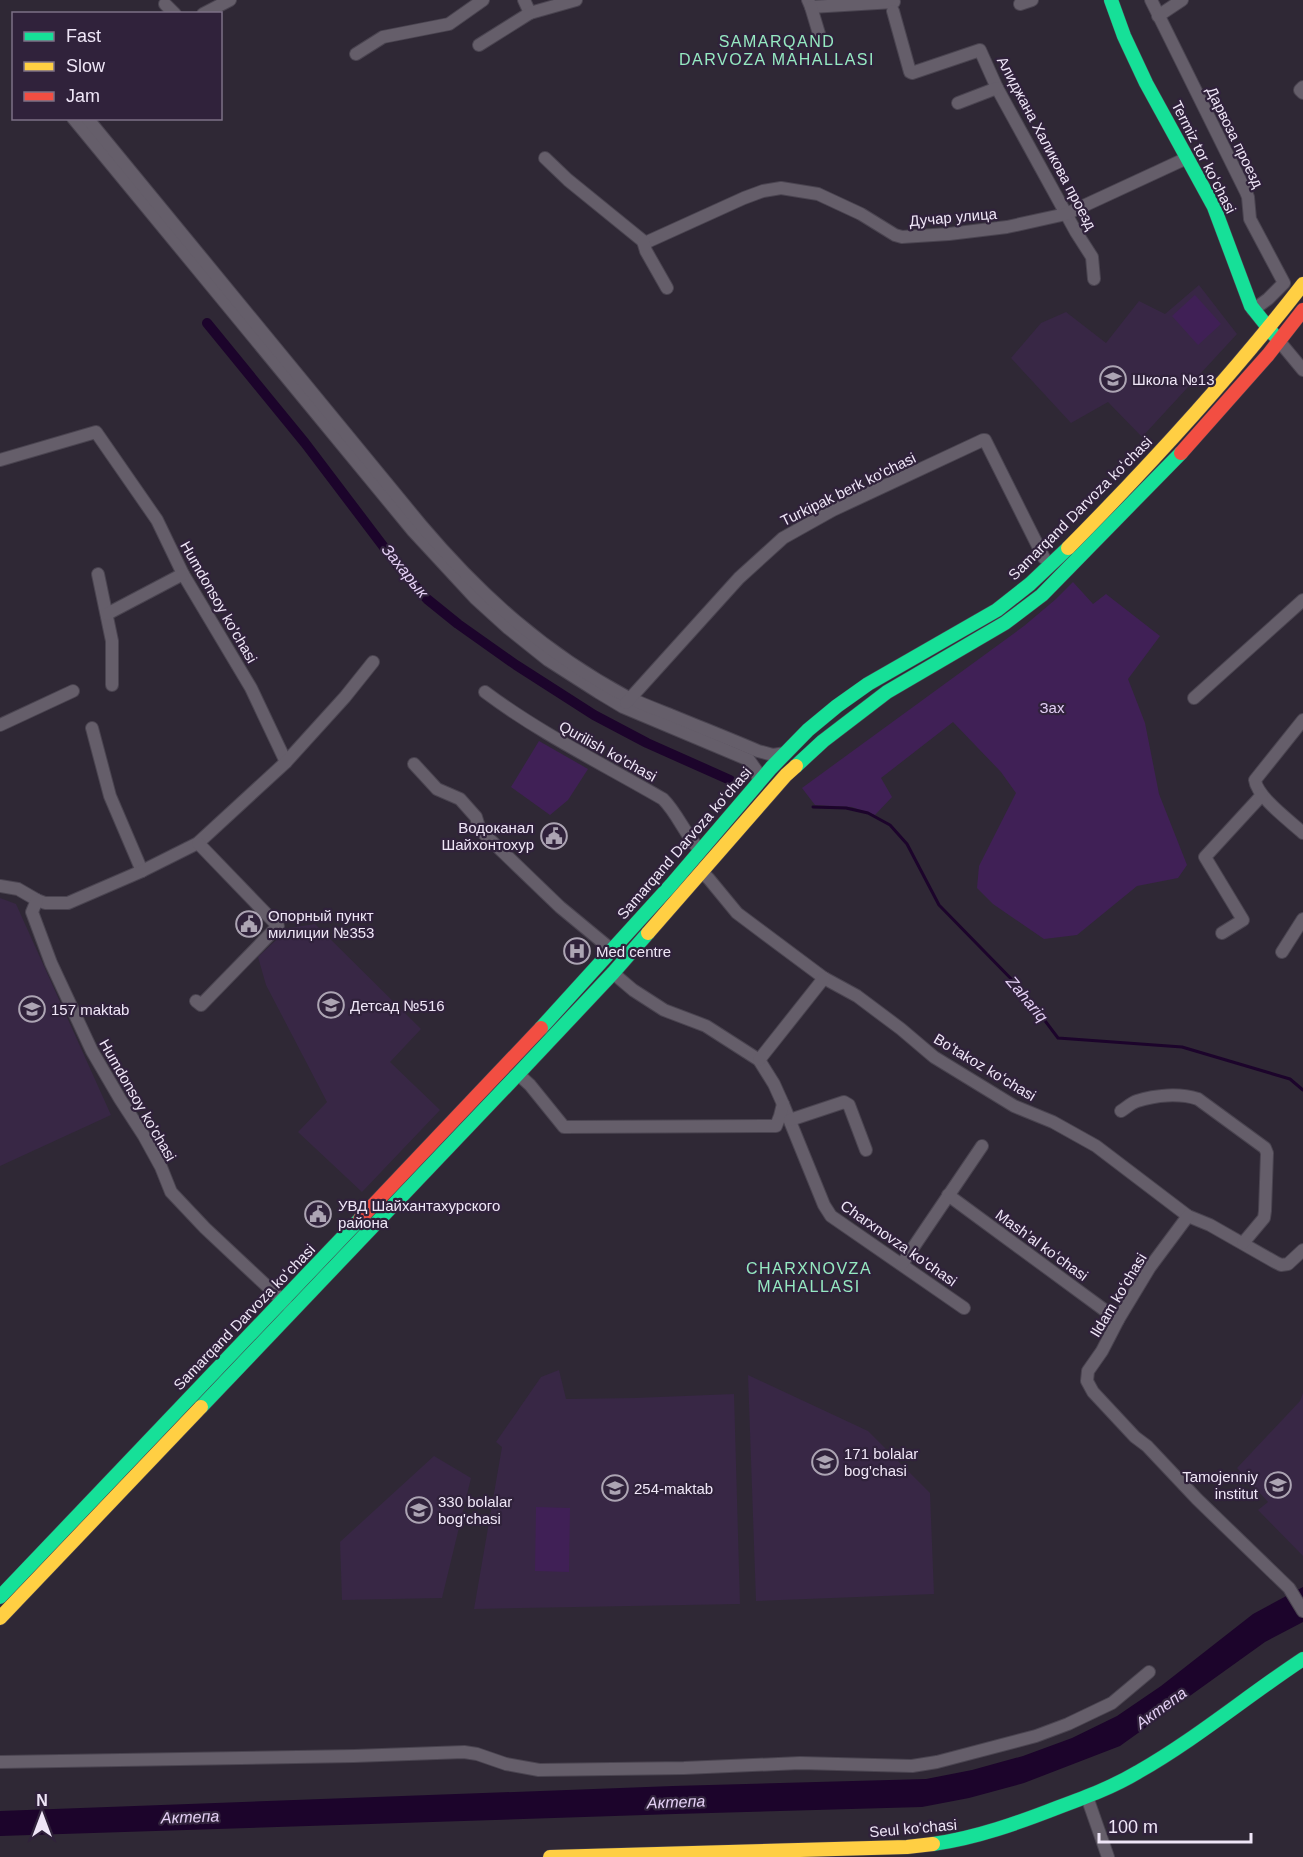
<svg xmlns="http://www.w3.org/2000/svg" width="1303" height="1857" font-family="Helvetica,sans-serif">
	<rect width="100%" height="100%" fill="#2f2835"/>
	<g fill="#382745">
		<path d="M 1199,285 L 1237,334 L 1142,437 L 1108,402 L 1071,423 L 1011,358 L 1041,323 L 1066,312 L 1106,343 L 1139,301 L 1165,314 Z"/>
		<path d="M 0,898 L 16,904 L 111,1115 L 0,1166 Z"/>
		<path d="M 315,924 L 421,1029 L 390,1062 L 440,1110 L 362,1192 L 298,1132 L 327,1102 L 266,985 L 258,957 L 289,928 Z"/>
		<path d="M 559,1370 L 566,1399 L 635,1398 L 734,1394 L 740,1604 L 474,1609 L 502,1447 L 496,1442 L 541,1377 Z"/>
		<path d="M 748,1375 L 868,1431 L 930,1493 L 934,1594 L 756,1601 Z"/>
		<path d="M 1303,1393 L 1303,1556 L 1258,1510 L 1268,1502 L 1237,1468 L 1300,1401 Z"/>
		<path d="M 434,1456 L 471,1478 L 442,1598 L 342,1600 L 340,1542 Z"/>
	</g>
	<g fill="#402056">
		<path d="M 1195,295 L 1221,324 L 1198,345 L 1172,316 Z"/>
		<path d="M 1073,582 L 1093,604 L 1106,594 L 1160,636 L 1128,679 L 1145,723 L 1159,794 L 1187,865 L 1178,878 L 1137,886 L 1077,935 L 1044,939 L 993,904 L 977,888 L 979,866 L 1016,793 L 1001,772 L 953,722 L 881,778 L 892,797 L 875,815 L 852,807 L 815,805 L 802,788 L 1024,626 L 1056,599 Z"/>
		<path d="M 539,741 L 588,769 L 568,800 L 550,815 L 511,787 Z"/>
		<path d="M 536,1507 L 570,1508 L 569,1572 L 535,1571 Z"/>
	</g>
	<path fill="#1c042b" d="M 1303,1587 L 1303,1622 L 1265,1642 L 1120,1746 L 1024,1783 L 969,1798 L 922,1807 L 675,1814 L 0,1836 L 0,1811 L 673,1786 L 926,1779 L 972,1770 L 1023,1756 L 1072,1738 L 1117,1716 L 1161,1686 L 1253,1614 Z"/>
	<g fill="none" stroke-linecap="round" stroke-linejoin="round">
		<path stroke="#1c042b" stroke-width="3" d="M 813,807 L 846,808 L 868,813 L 890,825 L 907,844 L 939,905 L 1021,989 L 1058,1038 L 1182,1047 L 1290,1079 L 1303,1090"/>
		<path stroke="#1c042b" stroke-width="10" d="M 207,323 L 305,443 L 402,571 L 427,599 L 458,624 L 516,665 L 594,715 L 647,743 L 730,780"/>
		<g stroke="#4a4450" stroke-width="14">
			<g id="street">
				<path d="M 524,0 L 530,13"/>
				<path d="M 808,0 L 811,7 L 894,2"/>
				<path d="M 1151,0 L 1246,192 L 1248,197 L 1250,219 L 1284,283 L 1268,299 L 1253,310"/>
				<path d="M 165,4 L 175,14"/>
				<path d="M 1020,4 L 1032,0"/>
				<path d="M 811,7 L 820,37"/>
				<path d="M 893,11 L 910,72 L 912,73 L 980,50 L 997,88 L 1076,232 L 1092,257 L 1094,279"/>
				<path d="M 203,14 L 230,0"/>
				<path d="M 1158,16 L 1182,0"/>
				<path d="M 479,45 L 530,13 L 576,0"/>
				<path d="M 356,54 L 383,37 L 449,24 L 483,0"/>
				<path d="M 1303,87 L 1300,90 L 1303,93"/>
				<path d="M 958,103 L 997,88"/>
				<path d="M 73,118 L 413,531 L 475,598 L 508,628 L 548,660 L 598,692 L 623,707 L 749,760 L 758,773 L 758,783"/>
				<path d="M 87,118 L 421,525 C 481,596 545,653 627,697 C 642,704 658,710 673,716 C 702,728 730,739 758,751 L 773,755 L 786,753"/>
				<path d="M 545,158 L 568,180 L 643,241 L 647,242 L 744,198 L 763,191 L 781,188 L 818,194 L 861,214 L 895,235 L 902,237 L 949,234 L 1007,227 L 1066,214 L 1187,158"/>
				<path d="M 643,241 L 646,251 L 667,288"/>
				<path d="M 1279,341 L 1303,370"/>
				<path d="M 0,460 L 96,432 L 157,520 L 183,574 L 251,688 L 286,762"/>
				<path d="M 98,574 L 112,641 L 112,685"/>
				<path d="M 107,614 L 183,574"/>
				<path d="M 485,692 C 541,734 603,764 663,799 C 678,814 685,835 700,850"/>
				<path d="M 1194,698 L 1303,600"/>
				<path d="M 626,703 L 739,578 L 783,538 L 833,510 L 983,440 L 985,440 L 1044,558"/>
				<path d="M 1303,720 L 1255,780 C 1257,797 1290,821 1303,833"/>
				<path d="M 0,725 L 73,691"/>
				<path d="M 92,728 L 110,796 L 142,871"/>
				<path d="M 414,764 L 437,789 L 460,799 L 476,817 L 480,830 L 560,907 L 612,950"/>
				<path d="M 701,871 L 709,879 L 737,913 L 824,978 L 857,996 L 901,1029 L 934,1057 L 1014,1106 L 1053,1122 L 1096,1146 L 1188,1216 L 1210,1225 L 1275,1262 L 1281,1265 L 1288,1264 L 1303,1250"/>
				<path d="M 0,886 L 18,889 L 37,900 L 45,903 L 68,903 L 142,871 L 198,843 L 286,762 L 345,697 L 373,662"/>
				<path d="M 37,900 L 32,912 L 51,963 L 92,1051 L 120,1099 L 144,1136 L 161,1167 L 171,1192 L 205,1228 L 287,1305"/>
				<path d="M 1222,933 L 1243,920 L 1205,857 L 1262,795"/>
				<path d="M 1282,952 L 1303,919"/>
				<path d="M 613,973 L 633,990 L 664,1010 L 706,1026 L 759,1060 L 774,1084 L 783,1104 L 824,1205 L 831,1216 L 964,1308"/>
				<path d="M 196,1001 L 201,1005 L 278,926 L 198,843"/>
				<path d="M 759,1060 L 824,978"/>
				<path d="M 518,1074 L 530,1085 L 564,1127 L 776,1126 L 780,1116 L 783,1104"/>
				<path d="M 1121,1111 C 1126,1108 1131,1103 1137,1101 C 1156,1095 1179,1093 1198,1099 L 1265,1148 L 1267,1153 L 1265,1211 L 1264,1218 L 1243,1243"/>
				<path d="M 790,1120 L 844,1102 L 849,1105 L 866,1150"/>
				<path d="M 948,1195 L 1118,1320"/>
				<path d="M 1188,1216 L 1150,1267 L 1118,1320 L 1102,1351 L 1088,1371 L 1087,1381 L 1093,1392 L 1135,1437 L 1147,1446 L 1197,1499 L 1289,1588 L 1303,1611"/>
				<path d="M 902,1264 L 982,1146"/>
				<path d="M 0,1762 L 354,1756 L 464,1752 L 477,1754 L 506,1764 L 539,1770 L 684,1768 L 800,1763 L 912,1766 L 937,1762 L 1036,1736 L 1068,1724 L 1112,1703 L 1149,1672"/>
				<path d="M 1087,1797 L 1108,1857"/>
			</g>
		</g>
		<g stroke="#4a4450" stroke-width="15">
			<g id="fast">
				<path d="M 1111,0 L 1124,36 L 1146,83 L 1214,207 L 1251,306 L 1274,335"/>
				<path d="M 796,766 L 823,741 L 887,692 L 1005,623 L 1042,595 L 1181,453"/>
				<path d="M 541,1028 L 671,885 L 771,768 L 808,730 L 837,706 L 868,684 L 997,610 L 1030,584 L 1068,548"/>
				<path d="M 201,1407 L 518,1074 L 613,973 L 648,933"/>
				<path d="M 0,1597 L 360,1219"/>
				<path d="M 933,1844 C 976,1838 1018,1823 1059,1807 C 1086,1797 1113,1787 1138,1772 C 1196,1739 1247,1696 1303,1659"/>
			</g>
		</g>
		<g stroke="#4a4450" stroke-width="15">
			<g id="slow">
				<path d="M 1068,548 C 1151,464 1231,377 1303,284"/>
				<path d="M 648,933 L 786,775 L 796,766"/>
				<path d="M 0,1618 L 201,1407"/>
				<path d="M 550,1857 L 907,1847 L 933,1844"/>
			</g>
		</g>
		<g stroke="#4a4450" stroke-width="15">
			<g id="jam">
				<path d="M 1181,453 L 1268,355 L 1303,310"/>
				<path d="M 360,1219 L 541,1028"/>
			</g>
		</g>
		<use href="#street" stroke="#655e6a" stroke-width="12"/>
		<use href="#fast" stroke="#16e098" stroke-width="14"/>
		<use href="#slow" stroke="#ffcf43" stroke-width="14"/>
		<use href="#jam" stroke="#f24e42" stroke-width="14"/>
	</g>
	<defs>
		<g id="school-ring" transform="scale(1.35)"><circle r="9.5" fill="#30223b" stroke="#aca4b3" stroke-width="1.5"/><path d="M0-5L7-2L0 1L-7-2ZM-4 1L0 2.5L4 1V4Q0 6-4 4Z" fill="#aca4b3"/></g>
		<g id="civic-ring" transform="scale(1.35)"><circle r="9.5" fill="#30223b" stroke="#aca4b3" stroke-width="1.5"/><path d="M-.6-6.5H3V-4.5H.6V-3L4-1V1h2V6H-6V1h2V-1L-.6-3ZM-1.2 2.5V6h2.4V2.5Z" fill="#aca4b3"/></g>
		<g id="hospital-ring" transform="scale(1.35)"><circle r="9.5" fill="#30223b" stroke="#aca4b3" stroke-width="1.5"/><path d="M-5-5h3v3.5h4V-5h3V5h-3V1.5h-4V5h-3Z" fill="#aca4b3"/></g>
		<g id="university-ring" transform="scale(1.35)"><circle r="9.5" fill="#30223b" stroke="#aca4b3" stroke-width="1.5"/><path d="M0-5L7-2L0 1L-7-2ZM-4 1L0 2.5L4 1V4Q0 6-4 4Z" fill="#aca4b3"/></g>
	</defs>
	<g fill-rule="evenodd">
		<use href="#school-ring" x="1113" y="379"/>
		<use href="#civic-ring" x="554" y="836"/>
		<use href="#civic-ring" x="249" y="924"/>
		<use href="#hospital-ring" x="577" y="951"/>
		<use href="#school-ring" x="331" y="1005"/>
		<use href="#school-ring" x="32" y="1009"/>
		<use href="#civic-ring" x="318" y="1214"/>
		<use href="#school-ring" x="825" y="1462"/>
		<use href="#university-ring" x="1278" y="1485"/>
		<use href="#school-ring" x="615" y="1488"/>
		<use href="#school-ring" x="419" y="1510"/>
	</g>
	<g text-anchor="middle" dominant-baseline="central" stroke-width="4.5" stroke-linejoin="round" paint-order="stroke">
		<g font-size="15" fill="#efe6f7" stroke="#30223b">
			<text transform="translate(1235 137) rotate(64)">Дарвоза проезд</text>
			<text transform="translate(1047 143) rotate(62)">Алиджана Халикова проезд</text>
			<text transform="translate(1204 157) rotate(63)">Termiz tor koʻchasi</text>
			<text transform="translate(953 217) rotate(-5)">Дучар улица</text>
			<text transform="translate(848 489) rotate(-26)">Turkipak berk ko'chasi</text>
			<text transform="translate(1080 508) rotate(-45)">Samarqand Darvoza koʻchasi</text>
			<text transform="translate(219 602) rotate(60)">Humdonsoy ko'chasi</text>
			<text transform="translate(608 751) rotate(29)">Qurilish ko'chasi</text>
			<text transform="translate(684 843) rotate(-49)">Samarqand Darvoza koʻchasi</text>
			<text transform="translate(985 1067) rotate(31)">Boʻtakoz koʻchasi</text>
			<text transform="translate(138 1100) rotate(60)">Humdonsoy ko'chasi</text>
			<text transform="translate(899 1243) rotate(35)">Charxnovza ko'chasi</text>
			<text transform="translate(1042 1245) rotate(36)">Mashʼal koʻchasi</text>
			<text transform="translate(1118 1295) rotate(-59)">Ildam koʻchasi</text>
			<text transform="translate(244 1317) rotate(-46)">Samarqand Darvoza koʻchasi</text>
			<text transform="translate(913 1828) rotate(-5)">Seul ko'chasi</text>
		</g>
		<g font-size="15" fill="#efe6f7" stroke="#30223b" text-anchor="start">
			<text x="1132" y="379">Школа №13</text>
			<text x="534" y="827" text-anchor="end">Водоканал<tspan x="534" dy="17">Шайхонтохур</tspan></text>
			<text x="268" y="915">Опорный пункт<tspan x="268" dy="17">милиции №353</tspan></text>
			<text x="596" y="951">Med centre</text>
			<text x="350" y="1005">Детсад №516</text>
			<text x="51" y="1009">157 maktab</text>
			<text x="338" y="1205">УВД Шайхантахурского<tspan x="338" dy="17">района</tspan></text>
			<text x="844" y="1453">171 bolalar<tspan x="844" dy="17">bog'chasi</tspan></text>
			<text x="1258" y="1476" text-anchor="end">Tamojenniy<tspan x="1258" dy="17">institut</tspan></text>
			<text x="634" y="1488">254-maktab</text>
			<text x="438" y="1501">330 bolalar<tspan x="438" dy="17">bog'chasi</tspan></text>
		</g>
		<g font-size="15" fill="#e1cef3" stroke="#30223b">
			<text x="1052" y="707">Зах</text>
		</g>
		<g font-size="16" letter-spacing="1.5" fill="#95e9c1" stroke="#30223b">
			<text x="777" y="41">SAMARQAND<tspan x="777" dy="18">DARVOZA MAHALLASI</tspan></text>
			<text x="809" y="1268">CHARXNOVZA<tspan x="809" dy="18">MAHALLASI</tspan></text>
		</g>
		<g font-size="16" font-style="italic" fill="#e5d1f6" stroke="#30223b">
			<text transform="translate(405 571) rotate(51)">Захарык</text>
			<text transform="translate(1027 999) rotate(50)">Zahariq</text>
			<text transform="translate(1161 1708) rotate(-36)">Актепа</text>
			<text transform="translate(676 1802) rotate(-2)">Актепа</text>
			<text transform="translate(190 1817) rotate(-2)">Актепа</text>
		</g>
	</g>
	<rect x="12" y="12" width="210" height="108" fill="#30223b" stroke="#7c7086" stroke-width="1.5"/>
	<rect x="24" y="32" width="30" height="9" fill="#16e098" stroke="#7c7086" stroke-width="1.5"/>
	<text x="66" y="42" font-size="18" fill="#efe6f7">Fast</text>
	<rect x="24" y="62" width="30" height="9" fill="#ffcf43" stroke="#7c7086" stroke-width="1.5"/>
	<text x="66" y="72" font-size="18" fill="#efe6f7">Slow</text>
	<rect x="24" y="92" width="30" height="9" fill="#f24e42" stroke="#7c7086" stroke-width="1.5"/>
	<text x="66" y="102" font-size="18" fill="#efe6f7">Jam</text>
	<g transform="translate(42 1815)" stroke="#30223b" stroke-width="4.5" paint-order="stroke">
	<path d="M0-4.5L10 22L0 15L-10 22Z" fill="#efe6f7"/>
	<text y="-9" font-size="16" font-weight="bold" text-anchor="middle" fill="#efe6f7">N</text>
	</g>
	<path d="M1099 1833v9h152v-9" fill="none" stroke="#efe6f7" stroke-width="3"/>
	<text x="1108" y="1833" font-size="18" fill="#efe6f7" stroke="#30223b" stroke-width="4.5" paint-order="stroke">100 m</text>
</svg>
